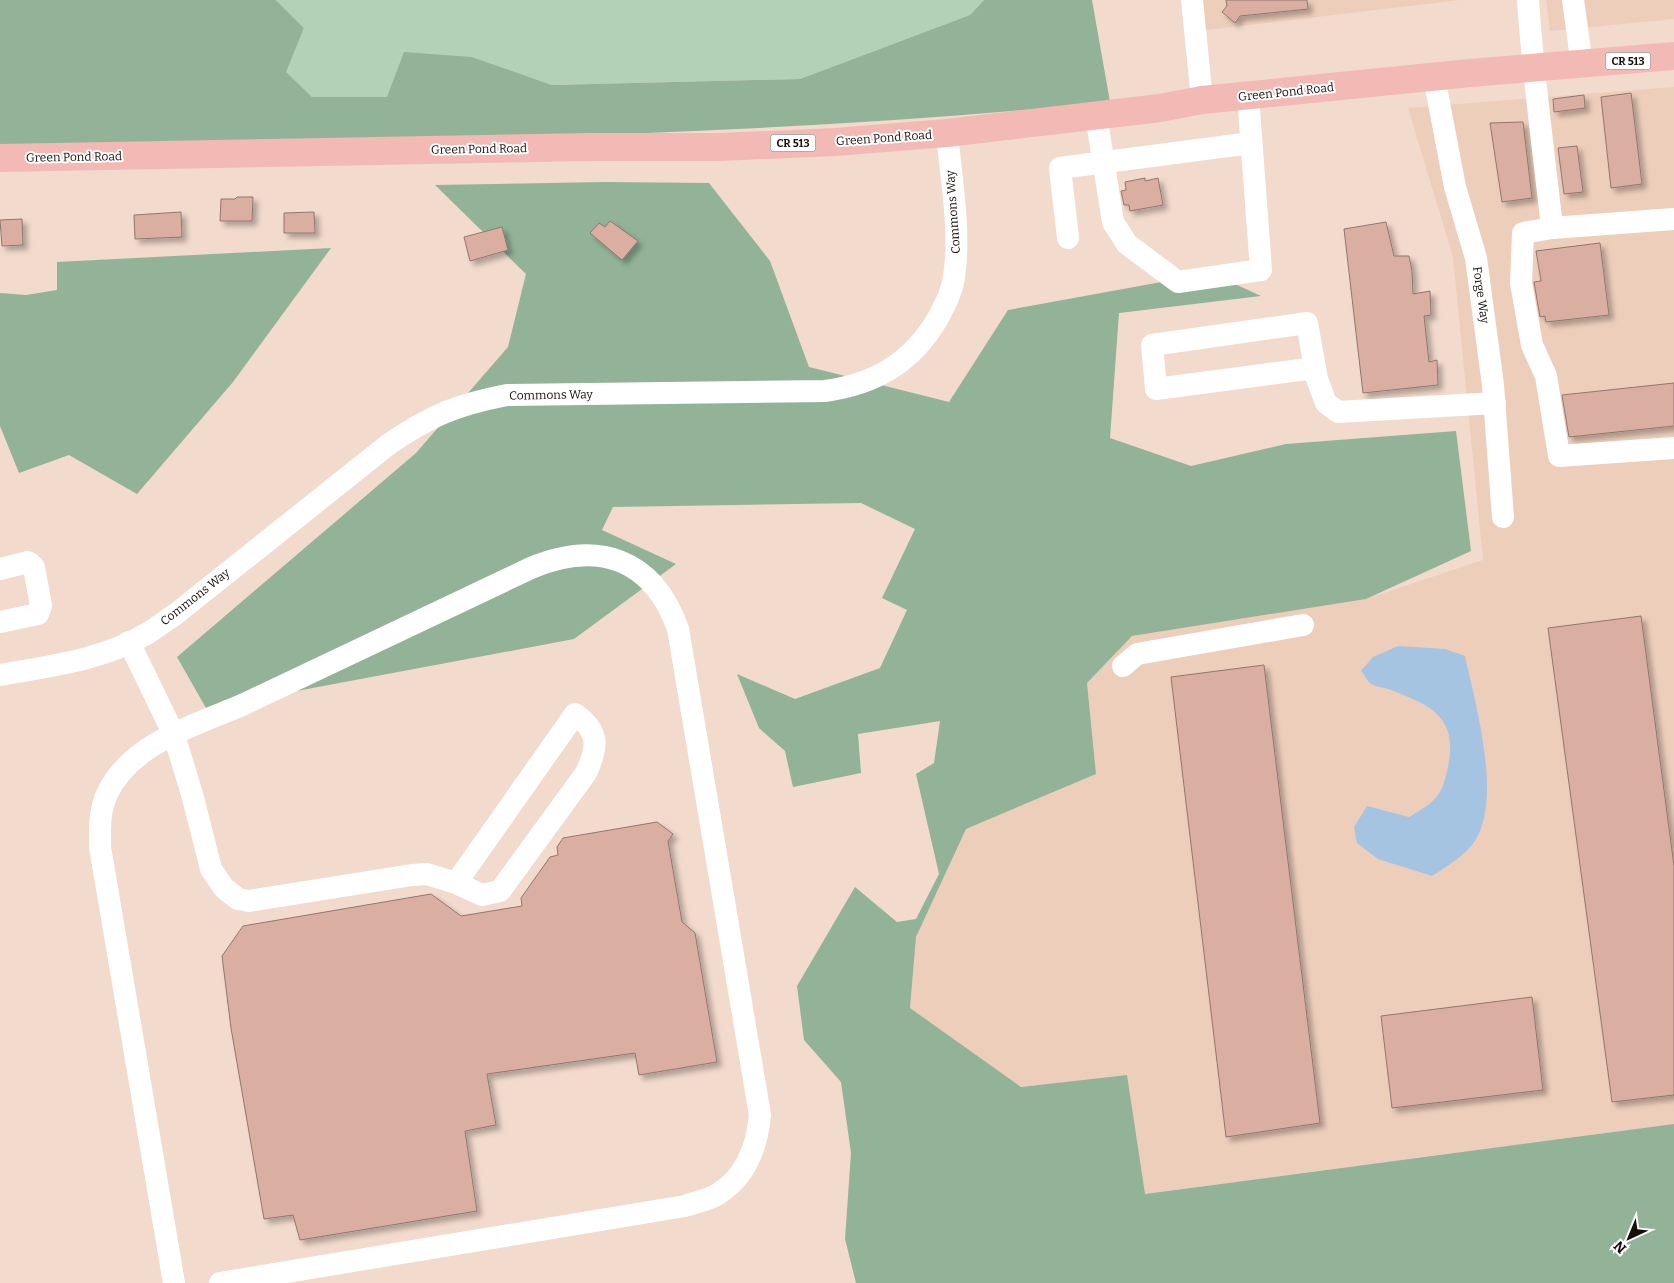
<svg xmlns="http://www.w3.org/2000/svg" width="1674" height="1283" font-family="Bitter,serif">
	<defs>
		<filter id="shadow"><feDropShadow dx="4.5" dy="4.5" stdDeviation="2.5" flood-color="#0004"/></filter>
	</defs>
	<rect width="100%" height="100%" fill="#f2dacc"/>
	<g fill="#edcebb">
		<path d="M 1182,0 L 1460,0 L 1189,32 Z"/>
		<path d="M 1546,0 L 1674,0 L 1674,19 L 1550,31 Z"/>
		<path d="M 1674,87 L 1674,1124 L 1144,1194 L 1127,1075 L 1021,1087 L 910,1008 L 916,937 L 966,829 L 1096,774 L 1087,683 L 1132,636 L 1366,599 L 1483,560 L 1453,257 L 1408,108 Z"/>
	</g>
	<path fill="#b2d2b8" d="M 276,0 L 984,0 L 970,15 L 800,79 L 552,85 L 472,57 L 387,97 L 312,97 L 285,72 L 304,28 Z"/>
	<g fill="#92b398">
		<path d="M 0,0 L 276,0 L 304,28 L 286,72 L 312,97 L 387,97 L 404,52 L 472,57 L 552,85 L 800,79 L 970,15 L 984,0 L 1092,0 L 1110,102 C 741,139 370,141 0,148 Z"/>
		<path d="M 605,182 L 709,183 L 770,261 L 809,367 L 949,402 L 1008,310 L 1211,273 L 1261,296 L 1119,313 L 1110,438 L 1191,466 L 1286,444 L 1456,431 L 1471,551 L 1366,599 L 1132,636 L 1087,683 L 1096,774 L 966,829 L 916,937 L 910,1008 L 1021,1087 L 1127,1075 L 1145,1194 L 1674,1124 L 1674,1283 L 856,1283 L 845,1239 L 851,1153 L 841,1082 L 804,1040 L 797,986 L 855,887 L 897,922 L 916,919 L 939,874 L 916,774 L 934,763 L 940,721 L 858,734 L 861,773 L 793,787 L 785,751 L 759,728 L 737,674 L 795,699 L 880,668 L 907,610 L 882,598 L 915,529 L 861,503 L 613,507 L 602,530 L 676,564 L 574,639 L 206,708 L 177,657 L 416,453 L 508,347 L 526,274 L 435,185 Z"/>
		<path d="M 331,248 L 233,382 L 137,494 L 69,455 L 19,473 L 0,426 L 0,293 L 26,295 L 57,290 L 57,262 Z"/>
	</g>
	<path fill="#a5c4e1" d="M 1398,646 L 1445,649 L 1465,656 C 1475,702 1502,796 1476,839 C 1467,855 1447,866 1432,876 L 1378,859 L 1357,843 L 1354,827 L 1367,806 L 1409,817 C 1438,800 1443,795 1449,761 C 1457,714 1425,703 1388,689 C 1383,687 1374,687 1370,683 C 1367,681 1364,674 1361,671 L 1373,657 Z"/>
	<g fill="#daafa1" stroke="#90776f" filter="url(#shadow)">
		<path d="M 1226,0 L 1307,0 L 1308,9 L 1240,16 L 1235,23 L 1222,12 L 1227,6 Z"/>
		<path d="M 1631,93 L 1642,184 L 1611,188 L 1601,97 Z"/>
		<path d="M 1584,95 L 1585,108 L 1554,112 L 1553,99 Z"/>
		<path d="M 1523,122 L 1532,198 L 1502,202 L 1490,123 Z"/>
		<path d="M 1577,146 L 1583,192 L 1564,194 L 1558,148 Z"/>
		<path d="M 1145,178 L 1145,181 L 1158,178 L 1163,205 L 1130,211 L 1129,205 L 1124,205 L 1121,191 L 1126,190 L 1125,182 Z"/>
		<path d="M 237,197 L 253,197 L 252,221 L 220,221 L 221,199 L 235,199 Z"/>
		<path d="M 181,212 L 182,237 L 135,239 L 134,215 Z"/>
		<path d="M 314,212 L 315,233 L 284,233 L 284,213 Z"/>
		<path d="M 22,219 L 23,245 L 2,246 L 0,220 Z"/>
		<path d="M 610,221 L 638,241 L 622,260 L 590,233 L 599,223 L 605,227 Z"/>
		<path d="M 1386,222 L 1394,256 L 1409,256 L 1412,271 L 1413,294 L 1430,291 L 1431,315 L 1424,316 L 1429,362 L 1437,360 L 1438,385 L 1363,393 L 1344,229 Z"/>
		<path d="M 502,227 L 508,250 L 470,261 L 464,237 Z"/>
		<path d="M 1600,243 L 1609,315 L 1546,322 L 1545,316 L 1540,317 L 1534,282 L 1541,281 L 1536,251 Z"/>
		<path d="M 1674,383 L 1674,426 L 1569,437 L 1562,395 Z"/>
		<path d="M 1641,616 L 1674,866 L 1674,1095 L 1612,1102 L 1548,628 Z"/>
		<path d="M 1264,665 L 1320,1123 L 1226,1137 L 1171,677 Z"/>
		<path d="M 657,822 L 673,834 L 668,841 L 682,922 L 695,933 L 717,1062 L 639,1075 L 635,1053 L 487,1074 L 496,1125 L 465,1131 L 477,1211 L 300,1240 L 293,1215 L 264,1219 L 231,1028 L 222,956 L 243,926 L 431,894 L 461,916 L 522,906 L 521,898 L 550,857 L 558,855 L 557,847 L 563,838 Z"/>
		<path d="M 1532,997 L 1543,1090 L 1392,1108 L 1381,1016 Z"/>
	</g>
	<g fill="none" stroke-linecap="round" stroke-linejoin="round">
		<g stroke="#fff" stroke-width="22">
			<path d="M 1192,0 L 1202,100"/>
			<path d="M 1528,0 C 1533,77 1544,152 1552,228 L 1674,219"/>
			<path d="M 1573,0 L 1582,65"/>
			<path d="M 1434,77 L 1455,187 L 1476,258 L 1493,385 L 1503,517"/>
			<path d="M 1096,115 L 1113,222 L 1127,244 L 1178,282 L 1261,270 L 1248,96"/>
			<path d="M 1552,228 L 1523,233 L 1521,283 L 1532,345 L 1546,376 L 1559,456 L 1674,448"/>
			<path d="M 1068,238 L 1060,168 L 1251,143"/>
			<path d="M 1315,368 L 1156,389 L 1152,345 L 1307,323 L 1317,379 L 1326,403 L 1338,412 L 1495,403"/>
			<path d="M 0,569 L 28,562 L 34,567 L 41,606 L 38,614 L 0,622"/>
			<path d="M 129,642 L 174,735 L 192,794 L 211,869 L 224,888 L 238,899 L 249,901 L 412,875 L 427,874 L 456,883 L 482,895 L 500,891 L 586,773 C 598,747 600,732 575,714 L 456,883"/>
			<path d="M 1123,666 L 1137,654 L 1303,625"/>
			<path d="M 0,675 C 50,666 104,660 148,633 C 158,627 168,619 177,613 L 389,444 C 432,415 456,405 507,395 L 825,391 C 875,384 912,363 938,318 C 945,305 952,292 954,277 C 961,232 951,178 947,133"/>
			<path d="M 174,1283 L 100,847 C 100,829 99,811 107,794 C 129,745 194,725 240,706 L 531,568 C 598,540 653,558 678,629 L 760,1115 C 757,1146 746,1177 718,1194 C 709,1200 696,1202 685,1206 L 220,1283"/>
		</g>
		<path stroke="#f2b9b5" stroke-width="28" d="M 0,158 L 590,147 L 720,147 L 835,142 L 947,133 L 1160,108 L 1202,100 L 1470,73 L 1674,56"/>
	</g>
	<g text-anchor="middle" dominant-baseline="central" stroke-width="4" stroke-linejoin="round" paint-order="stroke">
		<g fill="#fff" stroke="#5c5653" stroke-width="1">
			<rect x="1605.5" y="52.5" width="45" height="17" rx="4"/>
			<rect x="770.5" y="134.5" width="45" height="17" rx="4"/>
		</g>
		<g font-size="11" font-weight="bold" fill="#160e09">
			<text x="1628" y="61">CR 513</text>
			<text x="793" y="143">CR 513</text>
		</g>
		<g font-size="12" fill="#160e09" stroke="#fff">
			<text transform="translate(1286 92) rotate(-6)">Green Pond Road</text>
			<text transform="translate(884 138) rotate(-4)">Green Pond Road</text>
			<text transform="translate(479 149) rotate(-1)">Green Pond Road</text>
			<text transform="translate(74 157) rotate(-1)">Green Pond Road</text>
			<text transform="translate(953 212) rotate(-94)">Commons Way</text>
			<text transform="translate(1481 295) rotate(82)">Forge Way</text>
			<text transform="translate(551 395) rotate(-1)">Commons Way</text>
			<text transform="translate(195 597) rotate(-38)">Commons Way</text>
		</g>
	</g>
	<g transform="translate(1629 1238) rotate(224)" stroke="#ffffff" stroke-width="4" paint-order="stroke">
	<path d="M0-4L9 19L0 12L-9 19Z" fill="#160e09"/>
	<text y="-8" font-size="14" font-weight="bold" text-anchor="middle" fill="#160e09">N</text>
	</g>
</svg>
